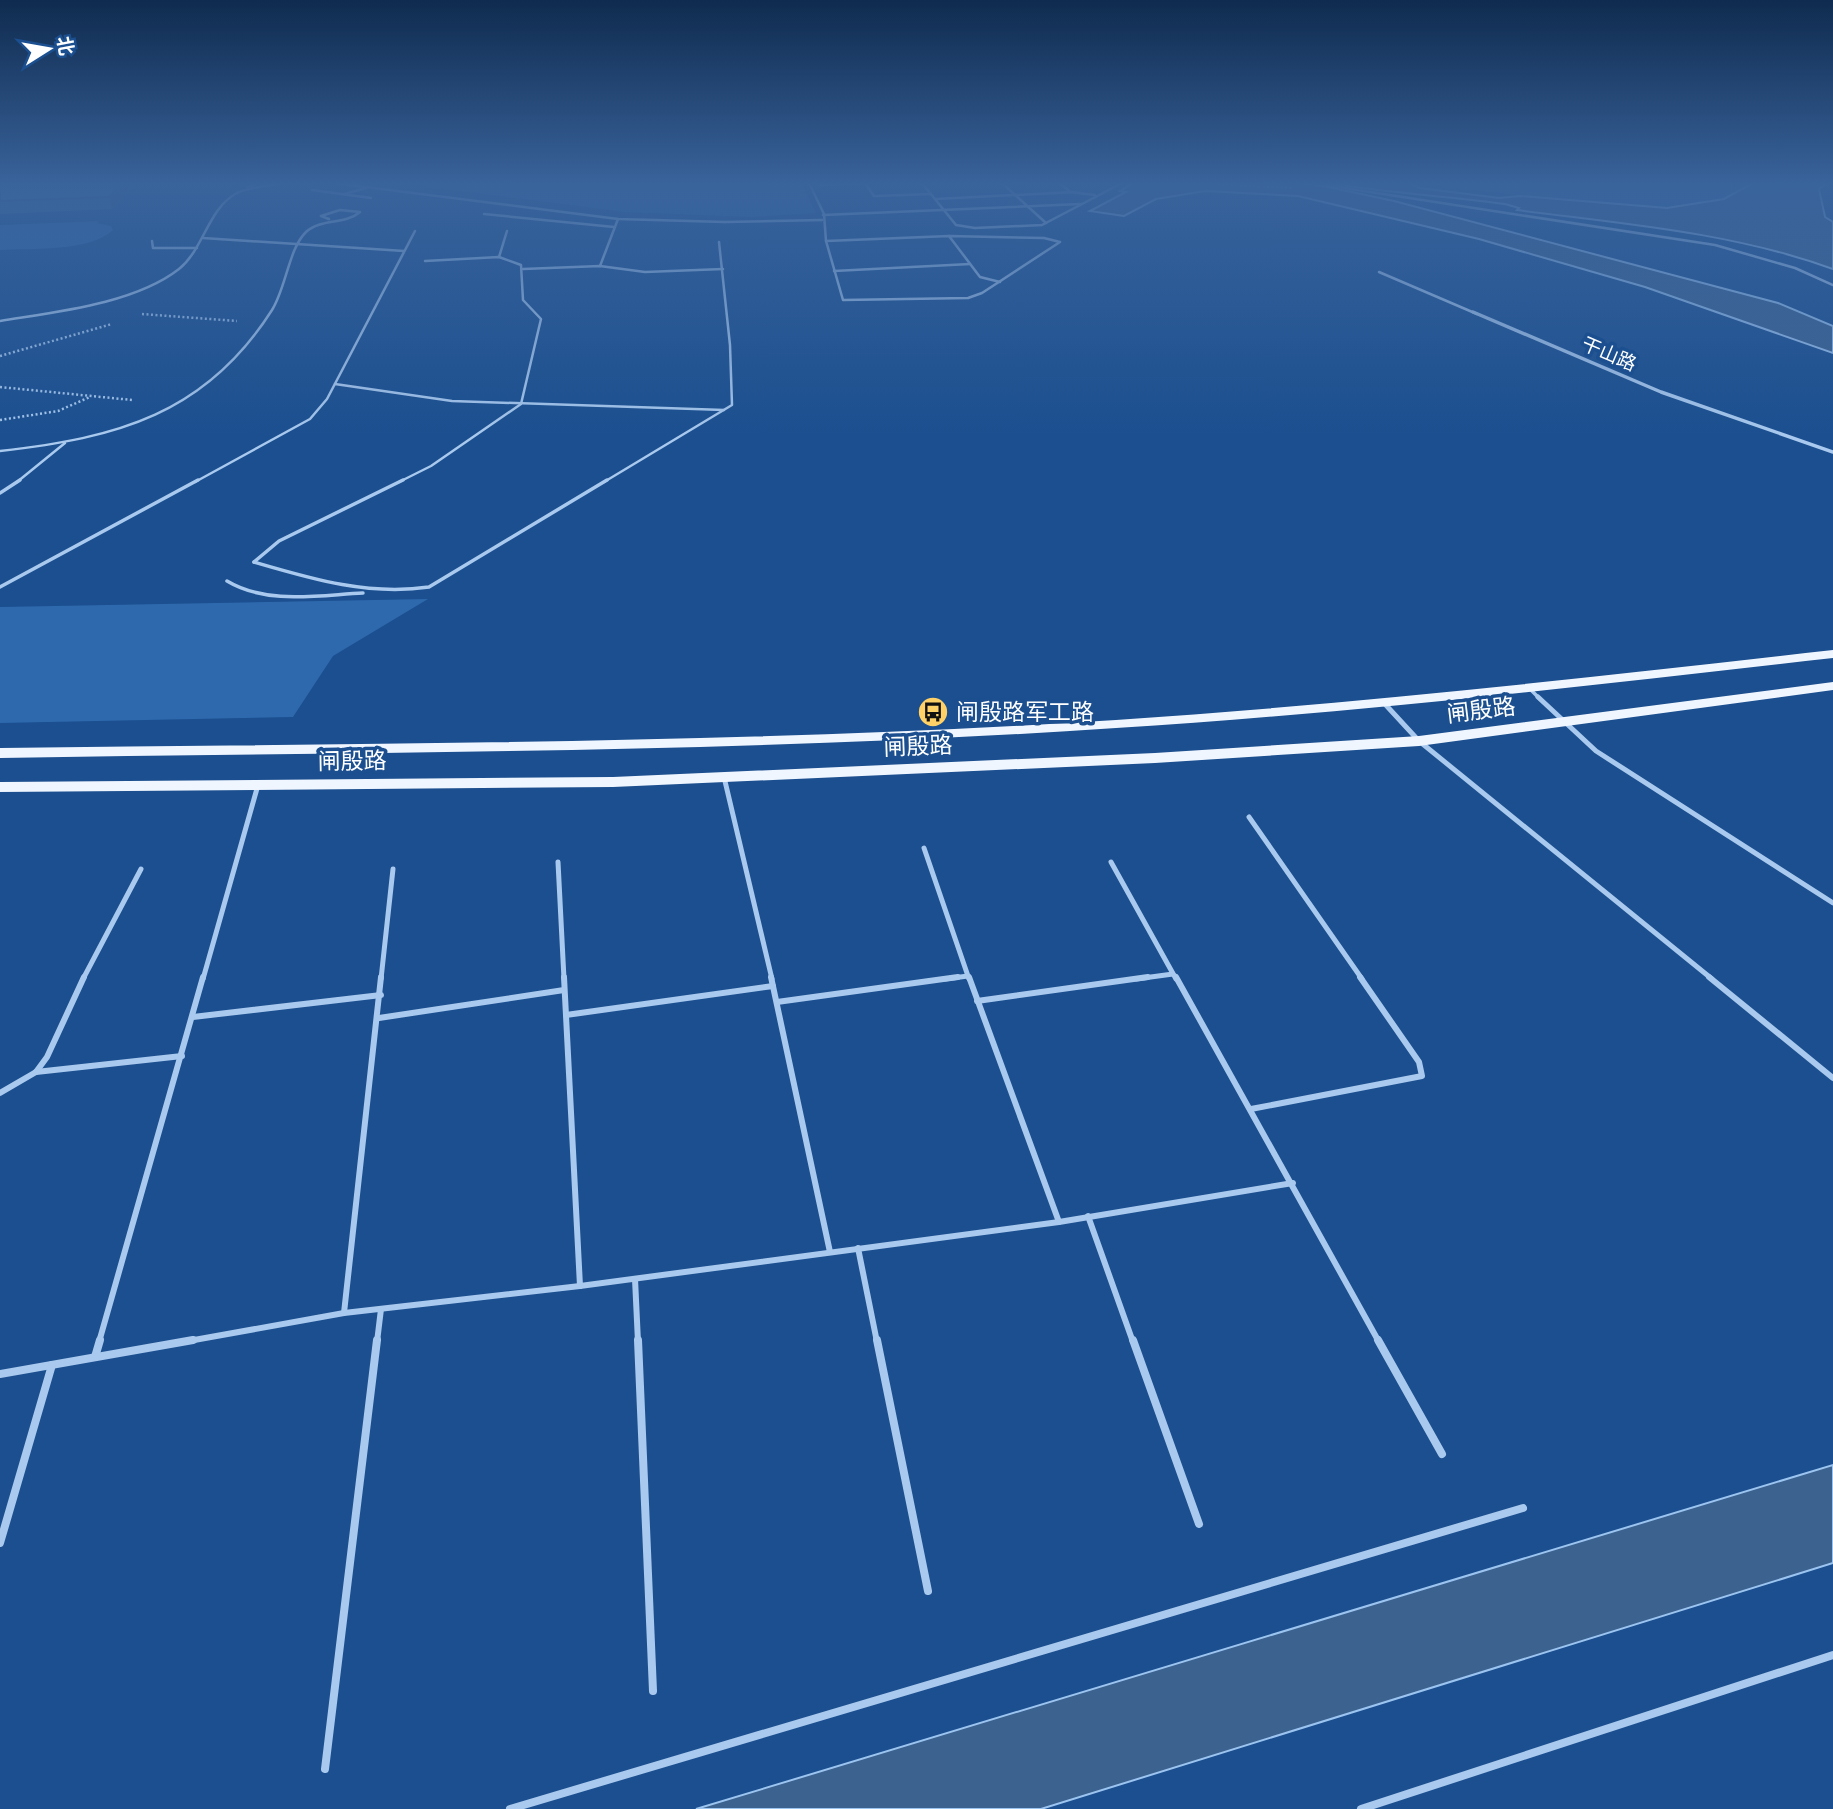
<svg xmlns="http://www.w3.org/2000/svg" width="1833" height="1809" font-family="Cabin,'Noto Sans SC',sans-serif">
	<rect width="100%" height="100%" fill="#1b4f8f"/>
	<g fill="#2e69ad">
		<path d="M 400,183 L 801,183 L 816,213 L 751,217 L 624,212 Z"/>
		<path d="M 1409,183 L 1753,183 L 1724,199 L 1667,208 L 1609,205 Z"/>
		<path d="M 99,221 L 97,223 L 111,226 L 113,230 C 90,252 30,248 0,250 L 0,225 Z"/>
		<path d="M 428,599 L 333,656 L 293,717 L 0,723 L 0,607 Z"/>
	</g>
	<g fill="#3c6290" stroke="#9cc4f0" stroke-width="2">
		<path d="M 1133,183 L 1300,183 L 1333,188 L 1394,201 L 1778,303 L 1833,326 L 1833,353 L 1645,287 L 1479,239 L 1298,196 L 1205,191 L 1156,199 L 1124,216 L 1090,211 L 1126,192 L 1120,191 Z"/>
		<path d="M 1328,183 L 1409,183 L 1420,188 L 1499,198 L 1520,196 L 1667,208 L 1724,199 L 1753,183 L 1827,183 L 1819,189 L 1825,217 L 1833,222 L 1833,269 C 1731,232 1624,224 1517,210 L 1519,208 L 1505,204 C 1446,196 1387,193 1328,183 Z"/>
		<path d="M 1833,1465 L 1833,1563 L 1041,1809 L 696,1809 Z"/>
	</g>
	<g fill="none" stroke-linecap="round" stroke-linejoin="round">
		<path stroke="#a9c9ee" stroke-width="2" stroke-dasharray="2 2.5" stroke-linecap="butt" d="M 1186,183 L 1292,188"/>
		<g stroke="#a9c9ee" stroke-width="2.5" stroke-dasharray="2 2.5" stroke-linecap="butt">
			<path d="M 142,314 L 237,321"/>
			<path d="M 0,356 L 112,324"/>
			<path d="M 0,387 L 132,400"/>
			<path d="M 0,420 L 58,411 L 90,397"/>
		</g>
		<g stroke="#a9c9ee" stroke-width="2.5">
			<path d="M 809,183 L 824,214 L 826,241"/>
			<path d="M 865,183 L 874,196 L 931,194"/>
			<path d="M 922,183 L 956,225 L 975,228 L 1042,225 L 1122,183"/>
			<path d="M 1002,183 L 1046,223"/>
			<path d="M 1059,183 L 1071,192 L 1095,195"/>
			<path d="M 1312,183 L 1715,245 L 1795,268 L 1833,285"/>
			<path d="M 820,185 L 867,183"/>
			<path d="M 248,187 L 258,183"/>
			<path d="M 312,190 L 371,198"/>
			<path d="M 345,194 L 369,187"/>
			<path d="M 935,199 L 1073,192"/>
			<path d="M 484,214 L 614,227"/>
			<path d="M 823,215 L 1080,204"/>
			<path d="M 949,236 L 1044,238 L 1060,242 L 982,293 L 968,298 L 843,300 L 826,241 Z"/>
			<path d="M 949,236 L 980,277 L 1000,282"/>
			<path d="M 203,238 L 404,251"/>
			<path d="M 152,241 L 153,248 L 197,248"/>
			<path d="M 499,257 L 507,231"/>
			<path d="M 600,266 L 618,219"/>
			<path d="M 523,269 L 600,266 L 645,272 L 723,269"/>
			<path d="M 834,271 L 970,264"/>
			<path d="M 0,321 C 55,312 134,304 179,269 C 204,249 208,208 237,193 C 250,187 265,187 279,183"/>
			<path d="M 335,384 L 452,401 L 724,410"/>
			<path d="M 0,451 C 117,438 206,414 272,310 C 286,288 289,248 306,232 C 321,218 345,225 360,212 L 340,210 L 321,216 L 329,219"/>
			<path d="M 17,482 L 65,443"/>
			<path d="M 195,482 L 310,419 L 327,399 L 415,231"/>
			<path d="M 399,482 L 431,466 L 521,404 L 541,319 L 523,300 L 521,265 L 499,257 L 425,261"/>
			<path d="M 604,482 L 732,405 L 730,345 L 719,242"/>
		</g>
		<g stroke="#a9c9ee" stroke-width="3.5">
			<path d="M 0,493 L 20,480"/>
			<path d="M 254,562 C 312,579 368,596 429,587 L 607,480"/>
			<path d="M 254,562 L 279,541 L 403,480"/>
			<path d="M 227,581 C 267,605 319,595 363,593"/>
			<path d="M 0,587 L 198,480"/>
			<path d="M 1530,689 L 1540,699"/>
		</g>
		<g stroke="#a9c9ee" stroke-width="5">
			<path d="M 1538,697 L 1596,751 L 1833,903"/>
			<path d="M 1384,703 L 1419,741 L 1712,979"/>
			<path d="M 724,777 L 772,979"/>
			<path d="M 1249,817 L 1362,979"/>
			<path d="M 924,848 L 969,979"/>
			<path d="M 558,862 L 564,979"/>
			<path d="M 1111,862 L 1176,979"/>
			<path d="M 83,979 L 141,869"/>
			<path d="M 203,979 L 258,785"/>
			<path d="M 381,979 L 393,869"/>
			<path d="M 945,979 L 968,976"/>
			<path d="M 1136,979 L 1173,974"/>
		</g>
		<g stroke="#a9c9ee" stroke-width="6">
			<path d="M 564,977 L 580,1286"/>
			<path d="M 771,977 L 830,1252"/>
			<path d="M 969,977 L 1059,1222"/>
			<path d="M 1176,977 L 1379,1342"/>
			<path d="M 1709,977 L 1833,1078"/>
			<path d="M 977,1001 L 1148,977"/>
			<path d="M 777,1002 L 958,977"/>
			<path d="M 566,1015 L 773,986"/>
			<path d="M 193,1017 L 381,995"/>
			<path d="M 379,1018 L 564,990"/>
			<path d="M 36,1072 L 182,1056"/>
			<path d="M 0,1093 L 36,1072 L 47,1057 L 84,977"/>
			<path d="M 1251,1109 L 1422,1076 L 1419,1062 L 1360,977"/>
			<path d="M 1088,1216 L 1133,1342"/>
			<path d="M 858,1248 L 877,1342"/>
			<path d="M 635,1279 L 638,1342"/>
			<path d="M 344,1313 L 381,977"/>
			<path d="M 99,1342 L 203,977"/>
			<path d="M 183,1342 L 344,1313 L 580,1286 L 1059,1222 L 1293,1183"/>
			<path d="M 377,1342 L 381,1309"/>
		</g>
		<g stroke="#a9c9ee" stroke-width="8">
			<path d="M 638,1340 L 653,1691"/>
			<path d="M 877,1340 L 928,1591"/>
			<path d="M 1133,1340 L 1199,1524"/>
			<path d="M 1378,1340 L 1442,1454"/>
			<path d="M 95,1357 L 100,1340"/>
			<path d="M 0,1374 L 193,1340"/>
			<path d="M 0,1543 L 52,1365"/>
			<path d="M 325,1769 L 377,1340"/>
			<path d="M 510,1809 L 1523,1508"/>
			<path d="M 1361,1809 L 1833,1655"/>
		</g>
		<g stroke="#a9c9ee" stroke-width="2.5">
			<path d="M 334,183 L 618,219 L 725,222 L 822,220"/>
			<path d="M 1379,272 L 1477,314"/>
		</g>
		<path stroke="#a9c9ee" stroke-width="3.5" d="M 1473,312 L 1661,392 L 1833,452"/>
		<g fill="#f0f6ff" fill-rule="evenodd">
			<path d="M 1833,650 L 1833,658 C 1595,685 1356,713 1116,728 C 745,753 372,752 0,758 L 0,748 C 372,743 745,744 1116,720 C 1356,704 1595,677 1833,650 Z"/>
			<path d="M 1833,682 L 1833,690 L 1419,746 L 1155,763 L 613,787 L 0,792 L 0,782 L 613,777 L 1155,753 L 1419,736 Z"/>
		</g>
	</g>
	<path fill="#3a679d" d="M 0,183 L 136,183 L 112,209 L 0,214 Z"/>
	<path fill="#305480" d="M 122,183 L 136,183 L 112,209 L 109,197 Z"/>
	<path fill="#4478b7" stroke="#305480" stroke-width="2" d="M 0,183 L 122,183 L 109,197 L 0,201 Z"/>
	<linearGradient id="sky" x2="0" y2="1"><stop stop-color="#0f2b4f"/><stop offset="0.42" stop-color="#39639b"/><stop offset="1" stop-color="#39639b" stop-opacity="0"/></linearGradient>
	<rect width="1833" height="436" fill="url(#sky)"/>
	<defs>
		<g id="bus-disc" transform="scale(1.575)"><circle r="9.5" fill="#ffd166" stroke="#1b4f8f"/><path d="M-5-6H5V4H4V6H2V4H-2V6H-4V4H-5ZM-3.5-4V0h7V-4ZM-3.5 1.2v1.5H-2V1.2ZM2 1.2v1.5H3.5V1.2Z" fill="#111"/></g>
	</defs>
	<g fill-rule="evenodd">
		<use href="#bus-disc" x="933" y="712"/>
	</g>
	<g text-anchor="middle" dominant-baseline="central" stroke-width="7" stroke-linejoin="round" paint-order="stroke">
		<g font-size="19" fill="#fff" stroke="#1b4f8f">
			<text transform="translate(1609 354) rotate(23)">干山路</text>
		</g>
		<g font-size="23" fill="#fff" stroke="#1b4f8f">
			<text transform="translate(1481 710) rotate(-7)">闸殷路</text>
			<text transform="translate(918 746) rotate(-2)">闸殷路</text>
			<text transform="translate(352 761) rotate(-1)">闸殷路</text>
		</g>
		<g font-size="23" fill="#fff" stroke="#1b4f8f" text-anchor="start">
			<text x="956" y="712">闸殷路军工路</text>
		</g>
	</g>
	<g transform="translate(49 49) rotate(79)" stroke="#1b4f8f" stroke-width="5" paint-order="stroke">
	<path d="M0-5L12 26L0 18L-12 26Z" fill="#ffffff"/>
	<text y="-10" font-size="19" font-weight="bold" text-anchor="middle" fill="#ffffff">北</text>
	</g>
</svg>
